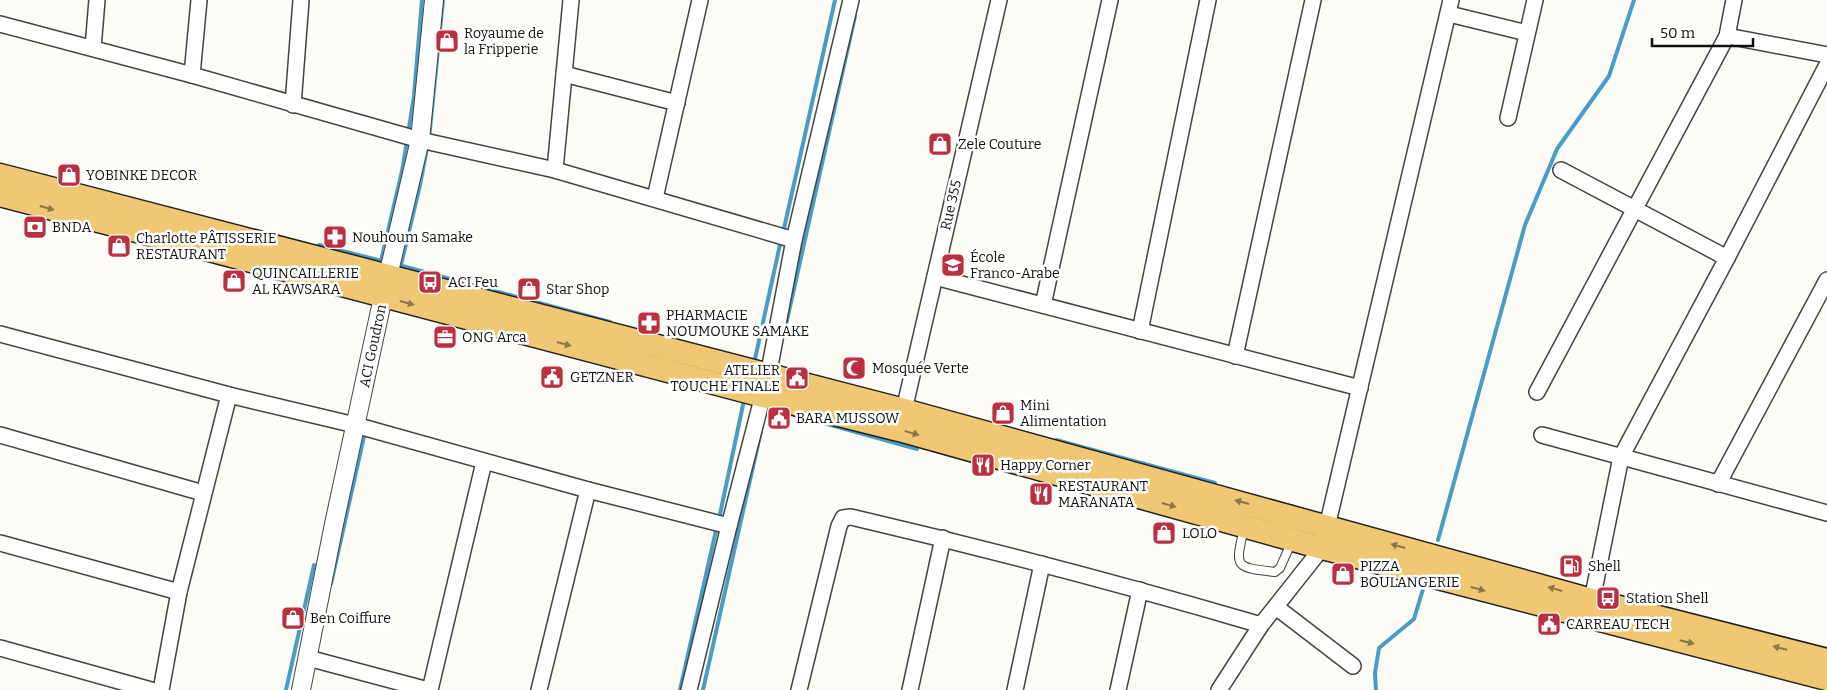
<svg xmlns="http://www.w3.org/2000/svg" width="1827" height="690" font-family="Bitter,serif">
	<rect width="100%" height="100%" fill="#fefcf6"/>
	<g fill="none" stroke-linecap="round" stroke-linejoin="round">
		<g stroke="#489dc6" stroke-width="4">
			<path d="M 408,134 L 414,96 L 422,0"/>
			<path d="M 429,139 L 443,0"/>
			<path d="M 783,233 L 835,0"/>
			<path d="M 319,245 L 386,262"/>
			<path d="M 381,261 L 402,171 L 407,141"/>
			<path d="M 395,264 L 610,322"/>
			<path d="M 401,265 L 420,185 L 427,148"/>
			<path d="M 785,329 L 855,16"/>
			<path d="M 755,359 L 781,240"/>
			<path d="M 795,415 L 917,449"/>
			<path d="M 1056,440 L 1215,483"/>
			<path d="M 719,519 L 744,400"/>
			<path d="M 1438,540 L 1525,225 L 1557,149 L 1609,76 L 1634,0"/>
			<path d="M 331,584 L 365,432"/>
			<path d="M 286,690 L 314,565"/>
			<path d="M 680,690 L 717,526"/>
			<path d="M 703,690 L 761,431"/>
			<path d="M 1376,690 L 1375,673 L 1379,648 L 1414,619 L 1423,589"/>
		</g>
		<g stroke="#444" stroke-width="10">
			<path id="service" d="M 1244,528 C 1235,568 1234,567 1275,572 L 1280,568 L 1292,541"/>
		</g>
		<g stroke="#444" stroke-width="18">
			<g id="minor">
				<path d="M 1449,14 L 1527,33"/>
				<path d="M 0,24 L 192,75 L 420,140 L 555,170 L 794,240"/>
				<path d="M 1727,36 L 1827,55"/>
				<path d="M 93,48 L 97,0"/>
				<path d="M 564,74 L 677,103"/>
				<path d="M 192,75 L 199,0"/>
				<path d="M 293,105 L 301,0"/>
				<path d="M 1508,118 L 1535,0"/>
				<path d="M 555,170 L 571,0"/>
				<path d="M 1561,170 L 1727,258"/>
				<path d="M 655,198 L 700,0"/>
				<path d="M 935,277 L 1360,388"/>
				<path d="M 1043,305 L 1110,0"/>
				<path d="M 1140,331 L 1208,0"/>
				<path d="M 0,334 L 229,395 L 355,425 L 588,490 L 729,526"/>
				<path d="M 1235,356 L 1313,0"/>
				<path d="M 1537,392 L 1727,36 L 1734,0"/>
				<path d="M 904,410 L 999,0"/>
				<path d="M 0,435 L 203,493"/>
				<path d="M 1542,435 L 1827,513"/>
				<path d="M 1718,484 L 1827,280"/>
				<path d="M 0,543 L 179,592"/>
				<path d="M 1592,600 L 1621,457 L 1727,258 L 1827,65"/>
				<path d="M 1276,607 L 1353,666"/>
				<path d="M 0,648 L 151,690"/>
				<path d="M 308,658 L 428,690"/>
				<path d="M 161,690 L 179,592 L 229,395"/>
				<path d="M 430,690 L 484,462"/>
				<path d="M 539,690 L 588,490"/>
				<path d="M 689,690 L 729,526 L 768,376 L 794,240 L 851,0"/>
				<path d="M 799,690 L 839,526 L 843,518 L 851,517 C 988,549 1125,585 1261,625"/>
				<path d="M 910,690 L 943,538"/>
				<path d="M 1015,690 L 1042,564"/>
				<path d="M 1118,690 L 1140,590"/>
				<path d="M 1219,690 L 1261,625 L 1322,548 L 1451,0"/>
			</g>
		</g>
		<g stroke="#444" stroke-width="20">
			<path id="tertiary" d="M 301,690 L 334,524 L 383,297 L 420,140 L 434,0"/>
		</g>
		<g stroke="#222" stroke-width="25">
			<g id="primary">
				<path d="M 0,175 L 904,410 L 1592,600 L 1827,660"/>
				<path d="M 0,195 L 763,396 L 899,430 L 1322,548 L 1827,679"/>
			</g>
		</g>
		<use href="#service" stroke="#fff" stroke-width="8"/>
		<use href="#minor" stroke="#fff" stroke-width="15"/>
		<use href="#tertiary" stroke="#fff" stroke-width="18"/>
		<use href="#primary" stroke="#f0c874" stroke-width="22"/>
	</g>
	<defs><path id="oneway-solid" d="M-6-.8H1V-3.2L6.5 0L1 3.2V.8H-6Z" transform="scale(1.25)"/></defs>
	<g fill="#8c7647">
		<use href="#oneway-solid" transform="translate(47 208) rotate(15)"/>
		<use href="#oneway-solid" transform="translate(407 303) rotate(15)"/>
		<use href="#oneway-solid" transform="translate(564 344) rotate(15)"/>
		<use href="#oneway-solid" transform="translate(912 433) rotate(16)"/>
		<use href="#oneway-solid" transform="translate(1242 502) rotate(-165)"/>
		<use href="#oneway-solid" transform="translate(1169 505) rotate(16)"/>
		<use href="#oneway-solid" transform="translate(1398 546) rotate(-164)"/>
		<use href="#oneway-solid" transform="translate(1478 589) rotate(15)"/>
		<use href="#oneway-solid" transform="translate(1555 589) rotate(-164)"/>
		<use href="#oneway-solid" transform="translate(1687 642) rotate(14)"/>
		<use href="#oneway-solid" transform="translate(1780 648) rotate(-166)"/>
	</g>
	<defs>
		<g id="shop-square" transform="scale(1.25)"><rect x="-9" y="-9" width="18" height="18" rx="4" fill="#ba3041" stroke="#fff"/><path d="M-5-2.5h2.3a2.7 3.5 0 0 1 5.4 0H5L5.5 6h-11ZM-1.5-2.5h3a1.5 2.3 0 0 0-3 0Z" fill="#fff"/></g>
		<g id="bank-square" transform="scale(1.25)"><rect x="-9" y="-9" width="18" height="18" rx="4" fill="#ba3041" stroke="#fff"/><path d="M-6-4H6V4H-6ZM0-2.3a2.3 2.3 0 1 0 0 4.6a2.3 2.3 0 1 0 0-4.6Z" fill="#fff"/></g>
		<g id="pharmacy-square" transform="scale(1.25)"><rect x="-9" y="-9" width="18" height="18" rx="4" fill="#ba3041" stroke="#fff"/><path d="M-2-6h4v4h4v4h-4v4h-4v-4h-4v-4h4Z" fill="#fff"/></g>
		<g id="school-square" transform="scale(1.25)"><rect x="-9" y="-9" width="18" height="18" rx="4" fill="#ba3041" stroke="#fff"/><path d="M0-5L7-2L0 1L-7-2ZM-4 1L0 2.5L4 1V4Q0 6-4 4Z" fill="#fff"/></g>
		<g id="bus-square" transform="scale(1.25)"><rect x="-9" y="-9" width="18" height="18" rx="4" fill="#ba3041" stroke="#fff"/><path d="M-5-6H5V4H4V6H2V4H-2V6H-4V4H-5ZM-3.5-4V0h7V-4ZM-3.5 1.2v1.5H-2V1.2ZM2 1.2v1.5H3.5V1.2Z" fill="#fff"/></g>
		<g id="office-square" transform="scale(1.25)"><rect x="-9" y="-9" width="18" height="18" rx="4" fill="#ba3041" stroke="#fff"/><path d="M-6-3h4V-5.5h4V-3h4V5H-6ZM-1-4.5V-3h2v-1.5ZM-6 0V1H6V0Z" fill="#fff"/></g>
		<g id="mosque-square" transform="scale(1.25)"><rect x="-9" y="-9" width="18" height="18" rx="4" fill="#ba3041" stroke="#fff"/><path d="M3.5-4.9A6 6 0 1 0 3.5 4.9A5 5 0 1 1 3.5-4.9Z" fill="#fff"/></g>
		<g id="civic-square" transform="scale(1.25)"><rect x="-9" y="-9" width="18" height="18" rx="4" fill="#ba3041" stroke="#fff"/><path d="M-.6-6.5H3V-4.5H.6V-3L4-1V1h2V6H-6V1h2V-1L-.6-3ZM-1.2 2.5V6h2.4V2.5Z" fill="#fff"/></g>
		<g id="restaurant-square" transform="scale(1.25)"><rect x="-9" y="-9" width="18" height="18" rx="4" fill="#ba3041" stroke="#fff"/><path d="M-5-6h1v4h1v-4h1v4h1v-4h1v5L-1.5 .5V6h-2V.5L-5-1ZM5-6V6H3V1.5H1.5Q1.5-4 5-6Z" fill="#fff"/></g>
		<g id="fuel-square" transform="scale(1.25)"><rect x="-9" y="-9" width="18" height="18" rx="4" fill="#ba3041" stroke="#fff"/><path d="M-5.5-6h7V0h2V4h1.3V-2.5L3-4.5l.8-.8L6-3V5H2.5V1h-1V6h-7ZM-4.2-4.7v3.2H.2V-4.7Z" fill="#fff"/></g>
	</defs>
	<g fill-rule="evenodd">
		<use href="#shop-square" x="447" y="41"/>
		<use href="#shop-square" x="940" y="144"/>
		<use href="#shop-square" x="69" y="175"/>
		<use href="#bank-square" x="35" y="227"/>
		<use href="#pharmacy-square" x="335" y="237"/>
		<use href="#shop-square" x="119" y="246"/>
		<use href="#school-square" x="953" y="265"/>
		<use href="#shop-square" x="234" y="281"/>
		<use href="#bus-square" x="430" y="282"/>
		<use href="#shop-square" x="529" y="289"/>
		<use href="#pharmacy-square" x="649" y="323"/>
		<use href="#office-square" x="445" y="337"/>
		<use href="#mosque-square" x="854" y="368"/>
		<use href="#civic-square" x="552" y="377"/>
		<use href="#civic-square" x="797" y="378"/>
		<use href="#shop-square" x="1003" y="413"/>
		<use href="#civic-square" x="779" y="418"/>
		<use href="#restaurant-square" x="983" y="465"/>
		<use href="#restaurant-square" x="1041" y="494"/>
		<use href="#shop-square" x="1164" y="533"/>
		<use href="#fuel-square" x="1571" y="566"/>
		<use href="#shop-square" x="1343" y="574"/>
		<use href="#bus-square" x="1608" y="598"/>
		<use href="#shop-square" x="293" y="618"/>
		<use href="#civic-square" x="1549" y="624"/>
	</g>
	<g text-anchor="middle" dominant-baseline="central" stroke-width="5" stroke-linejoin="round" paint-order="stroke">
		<g font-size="14" fill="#111" stroke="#fff" text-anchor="start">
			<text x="464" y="33">Royaume de<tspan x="464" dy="16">la Fripperie</tspan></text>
			<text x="958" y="144">Zele Couture</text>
			<text x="86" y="175">YOBINKE DECOR</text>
			<text x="52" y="227">BNDA</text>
			<text x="352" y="237">Nouhoum Samake</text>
			<text x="136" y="238">Charlotte PÂTISSERIE<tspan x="136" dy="16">RESTAURANT</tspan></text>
			<text x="970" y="257">École<tspan x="970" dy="16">Franco-Arabe</tspan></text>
			<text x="252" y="273">QUINCAILLERIE<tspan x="252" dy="16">AL KAWSARA</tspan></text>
			<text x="448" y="282">ACI Feu</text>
			<text x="546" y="289">Star Shop</text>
			<text x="666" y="315">PHARMACIE<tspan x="666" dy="16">NOUMOUKE SAMAKE</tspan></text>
			<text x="462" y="337">ONG Arca</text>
			<text x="872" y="368">Mosquée Verte</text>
			<text x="780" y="370" text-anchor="end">ATELIER<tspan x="780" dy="16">TOUCHE FINALE</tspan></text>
			<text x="570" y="377">GETZNER</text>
			<text x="1020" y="405">Mini<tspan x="1020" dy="16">Alimentation</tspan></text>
			<text x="796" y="418">BARA MUSSOW</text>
			<text x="1000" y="465">Happy Corner</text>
			<text x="1058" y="486">RESTAURANT<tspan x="1058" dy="16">MARANATA</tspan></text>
			<text x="1182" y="533">LOLO</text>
			<text x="1360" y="566">PIZZA<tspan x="1360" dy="16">BOULANGERIE</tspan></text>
			<text x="1588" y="566">Shell</text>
			<text x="1626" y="598">Station Shell</text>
			<text x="310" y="618">Ben Coiffure</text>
			<text x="1566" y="624">CARREAU TECH</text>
		</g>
		<g font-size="14" fill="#111" stroke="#fff">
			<text transform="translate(951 205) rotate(-77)">Rue 355</text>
			<text transform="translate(373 346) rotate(-78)">ACI Goudron</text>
		</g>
	</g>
	<path d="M1652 38v8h101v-8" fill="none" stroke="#111111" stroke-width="2.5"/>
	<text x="1660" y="38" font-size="15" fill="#111111" stroke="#ffffff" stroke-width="4" paint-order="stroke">50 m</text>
</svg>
